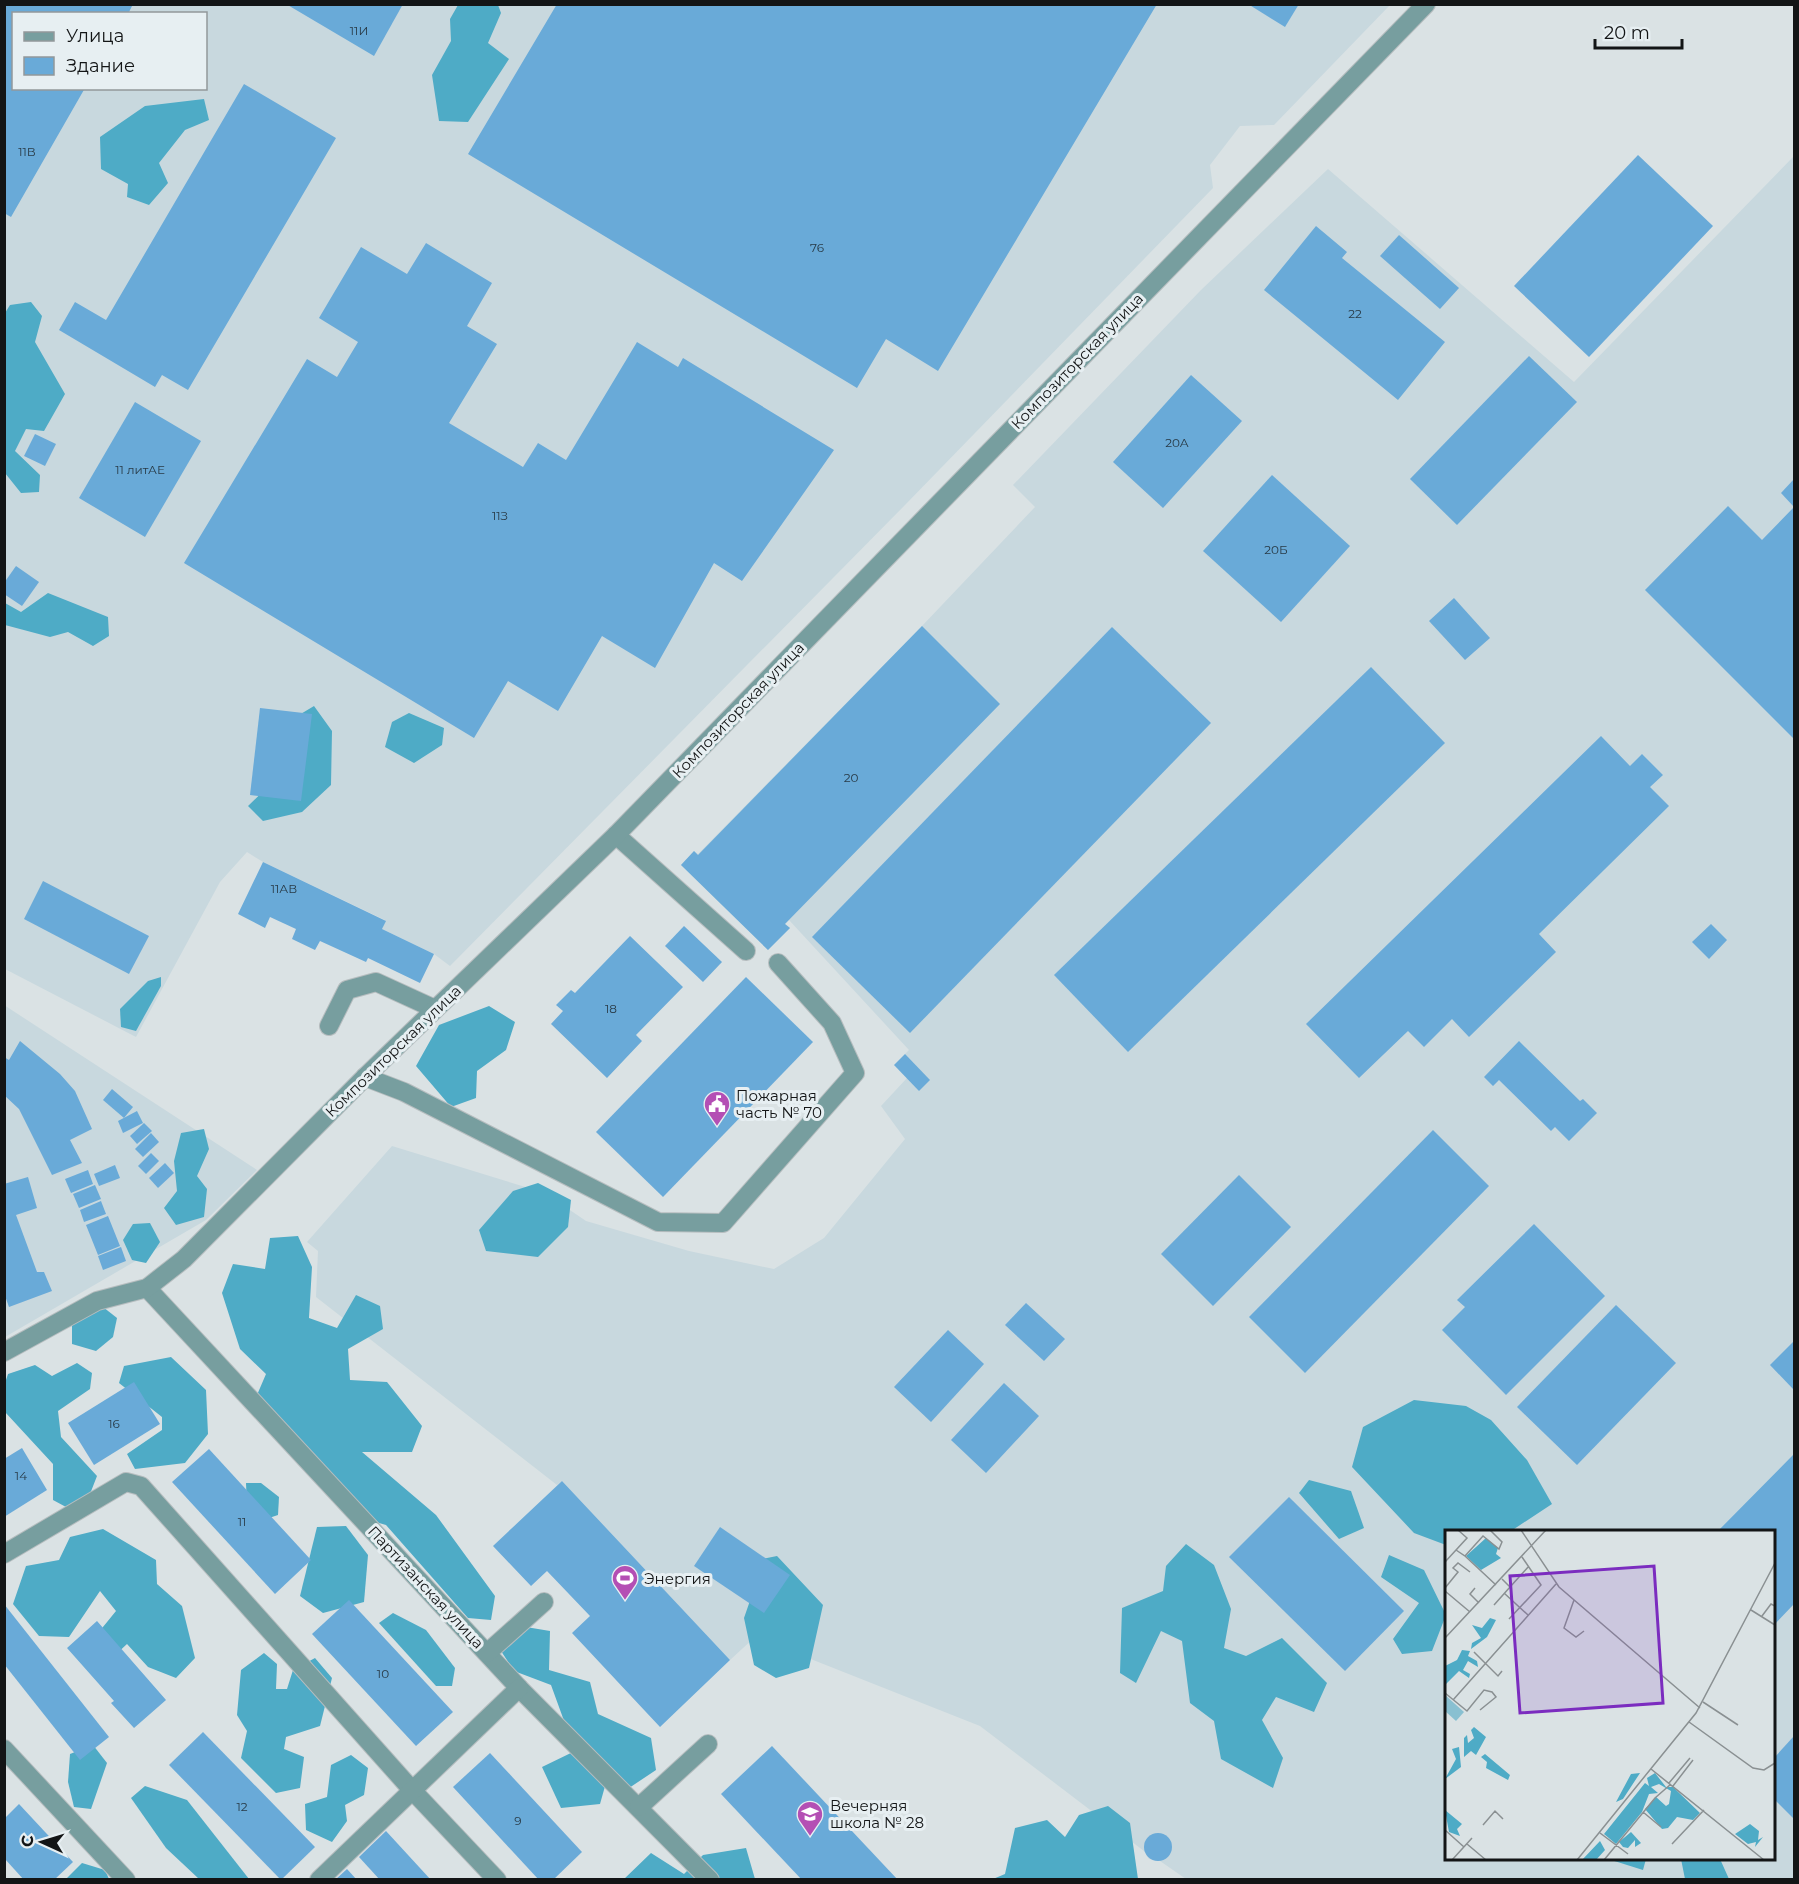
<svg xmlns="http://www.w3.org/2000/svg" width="1799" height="1884" font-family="Montserrat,sans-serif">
	<rect width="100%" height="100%" fill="#dae2e4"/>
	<g fill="#c8d8de" fill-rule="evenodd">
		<path d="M 4,5 L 1390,5 L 1274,125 L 1240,126 L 1210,165 L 1213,188 L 905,505 L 450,966 L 434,954 L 382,929 L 385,920 L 263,862 L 247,852 L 220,882 L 136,1037 L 5,969 ZM 14,14 L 206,14 L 206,88 L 14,88 Z"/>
		<path d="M 1794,156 L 1794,1879 L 1186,1879 L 1160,1861 L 1149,1859 L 1144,1851 L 980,1726 L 755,1637 L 730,1660 L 562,1481 L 557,1485 L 316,1297 L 318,1251 L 307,1242 L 392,1146 L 545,1193 L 586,1221 L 689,1251 L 774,1269 L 824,1238 L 905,1139 L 881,1106 L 907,1078 L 905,1054 L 909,1050 L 789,920 L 785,924 L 790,928 L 768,950 L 681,865 L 694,851 L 698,854 L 922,626 L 1035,507 L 1013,485 L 1201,290 L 1328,169 L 1574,382 ZM 1446,1532 L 1774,1532 L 1774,1858 L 1446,1858 Z"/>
		<path d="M 4,1005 L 257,1170 L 206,1220 L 5,1337 Z"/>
	</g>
	<g fill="#4eabc6">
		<path d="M 458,5 L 498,5 L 501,13 L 488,43 L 509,59 L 468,122 L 439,121 L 432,75 L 451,41 L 450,19 Z"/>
		<path d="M 204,99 L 209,120 L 185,130 L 159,163 L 168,183 L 149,205 L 127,197 L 128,184 L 101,169 L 100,137 L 145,106 Z"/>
		<path d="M 31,302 L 42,316 L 35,342 L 65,394 L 44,431 L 26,429 L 15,451 L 40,475 L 39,492 L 21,493 L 5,473 L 5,313 L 10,305 Z"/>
		<path d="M 48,593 L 108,617 L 109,636 L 93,646 L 68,632 L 50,637 L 5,625 L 5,603 L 21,612 Z"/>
		<path d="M 314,706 L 332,731 L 331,785 L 302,812 L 263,821 L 248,806 L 277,778 L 289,721 Z"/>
		<path d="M 409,713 L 444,728 L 442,745 L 414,763 L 385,747 L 392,722 Z"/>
		<path d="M 161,977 L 161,986 L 136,1031 L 121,1027 L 120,1009 L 148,981 Z"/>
		<path d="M 489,1006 L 515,1022 L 506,1050 L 477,1071 L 476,1098 L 451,1107 L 416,1066 L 439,1025 Z"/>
		<path d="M 204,1129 L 209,1149 L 197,1176 L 207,1189 L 204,1217 L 176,1225 L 164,1208 L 177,1191 L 174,1161 L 181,1133 Z"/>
		<path d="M 538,1183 L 571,1200 L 568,1227 L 538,1257 L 486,1251 L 479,1230 L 513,1191 Z"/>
		<path d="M 150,1223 L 160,1242 L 146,1263 L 132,1260 L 123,1240 L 133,1224 Z"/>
		<path d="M 298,1236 L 312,1267 L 309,1318 L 337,1328 L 356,1295 L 380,1306 L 383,1329 L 348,1349 L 350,1380 L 387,1382 L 422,1426 L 412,1452 L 362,1452 L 436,1515 L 495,1596 L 491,1620 L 468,1618 L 386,1525 L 355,1516 L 251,1409 L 266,1374 L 240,1349 L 222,1293 L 233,1264 L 265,1269 L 270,1238 Z"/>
		<path d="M 103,1307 L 117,1318 L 113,1337 L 96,1351 L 72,1344 L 72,1319 Z"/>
		<path d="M 171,1357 L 206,1390 L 208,1434 L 185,1463 L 135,1469 L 127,1454 L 162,1430 L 162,1417 L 119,1383 L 124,1366 Z"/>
		<path d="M 77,1363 L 92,1373 L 90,1389 L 58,1411 L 61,1437 L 97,1476 L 90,1494 L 66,1507 L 53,1500 L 53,1464 L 5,1412 L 5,1383 L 8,1374 L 35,1365 L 52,1376 Z"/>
		<path d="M 1414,1400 L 1466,1406 L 1491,1420 L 1527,1460 L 1552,1504 L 1511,1531 L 1446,1532 L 1446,1545 L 1414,1533 L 1352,1467 L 1363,1427 Z"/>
		<path d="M 1309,1480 L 1351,1491 L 1364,1528 L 1339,1539 L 1299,1493 Z"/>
		<path d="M 246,1483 L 261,1483 L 279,1497 L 278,1515 L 260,1521 L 247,1507 Z"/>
		<path d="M 346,1526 L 368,1555 L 364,1602 L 323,1613 L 300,1596 L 317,1527 Z"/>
		<path d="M 103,1529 L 156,1560 L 157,1584 L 182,1606 L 195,1658 L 176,1678 L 148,1667 L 127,1644 L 113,1657 L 94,1638 L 116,1611 L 100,1591 L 69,1637 L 39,1636 L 13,1604 L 26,1566 L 59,1560 L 70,1537 Z"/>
		<path d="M 1186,1544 L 1214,1565 L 1231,1609 L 1224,1648 L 1246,1656 L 1282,1638 L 1327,1683 L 1314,1712 L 1276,1697 L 1262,1720 L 1283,1758 L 1273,1788 L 1221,1759 L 1214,1721 L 1190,1703 L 1182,1641 L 1161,1631 L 1136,1683 L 1120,1673 L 1122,1608 L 1163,1591 L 1166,1566 Z"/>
		<path d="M 1389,1555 L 1424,1570 L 1446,1615 L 1432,1651 L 1402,1654 L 1393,1639 L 1419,1603 L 1381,1577 Z"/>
		<path d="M 777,1556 L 823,1605 L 809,1668 L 776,1678 L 754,1665 L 744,1618 L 753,1592 L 742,1563 Z"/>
		<path d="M 393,1613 L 426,1630 L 455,1668 L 452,1686 L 436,1686 L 379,1623 Z"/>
		<path d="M 526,1627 L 550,1631 L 549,1670 L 590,1682 L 598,1714 L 651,1738 L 656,1770 L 629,1788 L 609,1772 L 600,1804 L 561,1808 L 542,1767 L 575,1751 L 551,1685 L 514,1671 L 501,1651 Z"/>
		<path d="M 264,1653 L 277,1664 L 276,1689 L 287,1689 L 293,1670 L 315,1658 L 332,1678 L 320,1726 L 286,1737 L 284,1749 L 304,1757 L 300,1788 L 276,1793 L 241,1758 L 247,1731 L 237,1715 L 241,1670 Z"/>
		<path d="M 93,1745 L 107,1763 L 91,1809 L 74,1807 L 68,1782 L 70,1754 Z"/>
		<path d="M 351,1755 L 368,1768 L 364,1795 L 345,1805 L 347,1821 L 332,1842 L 306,1830 L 305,1804 L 327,1797 L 331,1765 Z"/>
		<path d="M 145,1786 L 187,1800 L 249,1879 L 199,1879 L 166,1848 L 131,1798 Z"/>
		<path d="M 1108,1806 L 1130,1823 L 1138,1879 L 993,1879 L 1005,1874 L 1015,1828 L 1047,1820 L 1065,1837 L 1079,1815 Z"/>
		<path d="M 746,1848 L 755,1879 L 623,1880 L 651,1853 L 684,1874 L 703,1855 Z"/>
		<path d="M 1608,1859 L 1646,1859 L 1643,1870 Z"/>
		<path d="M 1681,1859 L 1720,1859 L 1729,1879 L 1731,1879 L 1685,1879 Z"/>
		<path d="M 82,1863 L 105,1870 L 109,1879 L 65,1880 Z"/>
	</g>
	<g fill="#69aad8">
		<path d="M 4,4 L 133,4 L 128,14 L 14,14 L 14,88 L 85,88 L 11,217 L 4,213 Z"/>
		<path d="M 286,4 L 403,4 L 374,56 Z"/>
		<path d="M 557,4 L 1157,4 L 938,371 L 886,339 L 857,388 L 468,154 Z"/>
		<path d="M 1248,4 L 1299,4 L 1285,27 Z"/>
		<path d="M 244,84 L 336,138 L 188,390 L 162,375 L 155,387 L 59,330 L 75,302 L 106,320 Z"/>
		<path d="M 1638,155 L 1713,226 L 1589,357 L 1514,286 Z"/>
		<path d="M 1316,226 L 1347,252 L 1342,258 L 1445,342 L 1398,400 L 1264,290 Z"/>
		<path d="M 1399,235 L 1459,288 L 1440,309 L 1380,256 Z"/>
		<path d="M 426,243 L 492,283 L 467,326 L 497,344 L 449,423 L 523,467 L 538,443 L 566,460 L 637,342 L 678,367 L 683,358 L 834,450 L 742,581 L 714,563 L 655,668 L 602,636 L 558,711 L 508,681 L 474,738 L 184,563 L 307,359 L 337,377 L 358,342 L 319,318 L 361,247 L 407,274 Z"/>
		<path d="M 1529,356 L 1577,402 L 1457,525 L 1410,479 Z"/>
		<path d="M 1191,375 L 1242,421 L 1163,508 L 1113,462 Z"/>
		<path d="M 135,402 L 201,441 L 145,537 L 79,498 Z"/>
		<path d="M 35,434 L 56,444 L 45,466 L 24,456 Z"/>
		<path d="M 1272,475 L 1350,546 L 1281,622 L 1203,551 Z"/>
		<path d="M 1794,479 L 1794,507 L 1781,493 Z"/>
		<path d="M 1728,506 L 1762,540 L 1794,507 L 1794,739 L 1645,590 Z"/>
		<path d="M 16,566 L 39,582 L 22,606 L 4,594 L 4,583 Z"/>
		<path d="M 1454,598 L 1490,638 L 1465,660 L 1429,621 Z"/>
		<path d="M 922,626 L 1000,704 L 785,924 L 790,928 L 768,950 L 681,865 L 694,851 L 698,855 Z"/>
		<path d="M 1112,627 L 1211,723 L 910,1033 L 812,937 Z"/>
		<path d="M 1371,667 L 1445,743 L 1128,1052 L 1054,975 Z"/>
		<path d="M 260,708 L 312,714 L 301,801 L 250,795 Z"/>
		<path d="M 1601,736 L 1630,766 L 1642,754 L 1663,775 L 1650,787 L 1669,806 L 1539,934 L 1556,952 L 1469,1037 L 1452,1019 L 1424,1047 L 1408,1031 L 1359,1078 L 1306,1024 Z"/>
		<path d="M 263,862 L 386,921 L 382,929 L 434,954 L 420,983 L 368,958 L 366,962 L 320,941 L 315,950 L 292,939 L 296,929 L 270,917 L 265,928 L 238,914 Z"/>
		<path d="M 43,881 L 149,936 L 129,974 L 24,919 Z"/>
		<path d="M 1711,924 L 1727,940 L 1709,959 L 1692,942 Z"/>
		<path d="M 684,926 L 722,962 L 703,982 L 665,946 Z"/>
		<path d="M 630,936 L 683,987 L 636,1035 L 642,1041 L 607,1078 L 551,1024 L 563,1011 L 556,1005 L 571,990 L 575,993 Z"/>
		<path d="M 746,977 L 813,1042 L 663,1197 L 596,1132 Z"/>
		<path d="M 20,1041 L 60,1074 L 75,1091 L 92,1129 L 70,1140 L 82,1163 L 52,1175 L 19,1109 L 4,1095 L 4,1057 L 9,1060 Z"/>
		<path d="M 1519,1041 L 1580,1101 L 1583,1099 L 1597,1113 L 1569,1141 L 1555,1127 L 1551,1131 L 1499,1080 L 1493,1086 L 1484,1077 Z"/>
		<path d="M 905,1054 L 930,1080 L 919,1091 L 894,1065 Z"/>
		<path d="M 112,1089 L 133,1107 L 124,1118 L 103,1100 Z"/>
		<path d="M 137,1111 L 143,1123 L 123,1133 L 118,1121 Z"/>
		<path d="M 144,1123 L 152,1131 L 137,1144 L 130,1136 Z"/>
		<path d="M 1433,1130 L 1489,1186 L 1305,1373 L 1249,1317 Z"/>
		<path d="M 151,1133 L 159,1142 L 143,1157 L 135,1149 Z"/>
		<path d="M 151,1153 L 159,1161 L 146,1174 L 138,1166 Z"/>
		<path d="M 165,1163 L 174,1173 L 158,1188 L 149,1178 Z"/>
		<path d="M 115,1165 L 120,1178 L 99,1186 L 94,1174 Z"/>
		<path d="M 88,1170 L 93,1184 L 71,1193 L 65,1179 Z"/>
		<path d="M 1239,1175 L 1291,1227 L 1213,1306 L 1161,1254 Z"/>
		<path d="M 28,1177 L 37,1208 L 16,1215 L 37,1272 L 44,1272 L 52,1291 L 9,1307 L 4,1293 L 4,1184 Z"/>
		<path d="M 95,1185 L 101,1199 L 79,1208 L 73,1194 Z"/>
		<path d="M 101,1201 L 106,1214 L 84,1222 L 80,1210 Z"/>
		<path d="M 108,1216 L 120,1246 L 98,1255 L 86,1225 Z"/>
		<path d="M 1534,1224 L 1605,1296 L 1506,1395 L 1442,1330 L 1465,1307 L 1457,1300 Z"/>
		<path d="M 121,1247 L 126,1261 L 103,1270 L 98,1256 Z"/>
		<path d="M 1026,1303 L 1065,1339 L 1044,1361 L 1005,1325 Z"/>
		<path d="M 1616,1305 L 1676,1363 L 1577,1465 L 1517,1407 Z"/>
		<path d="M 948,1330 L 984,1364 L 931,1422 L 894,1387 Z"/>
		<path d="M 1794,1341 L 1794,1390 L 1770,1365 Z"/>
		<path d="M 134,1382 L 160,1424 L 94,1465 L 68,1423 Z"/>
		<path d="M 1004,1383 L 1039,1416 L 986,1473 L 951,1440 Z"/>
		<path d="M 22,1448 L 47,1490 L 4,1517 L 4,1459 Z"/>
		<path d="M 209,1449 L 311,1560 L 275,1594 L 172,1482 Z"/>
		<path d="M 1794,1454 L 1794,1604 L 1774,1625 L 1774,1532 L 1717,1532 Z"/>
		<path d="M 562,1481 L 730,1660 L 660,1727 L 572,1633 L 590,1616 L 547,1571 L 531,1586 L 493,1546 Z"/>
		<path d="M 1289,1497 L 1404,1611 L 1345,1671 L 1229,1557 Z"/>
		<path d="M 720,1527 L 790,1575 L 764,1613 L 694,1566 Z"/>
		<path d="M 349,1600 L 453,1712 L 416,1746 L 312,1634 Z"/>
		<path d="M 4,1604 L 109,1737 L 80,1760 L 4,1664 Z"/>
		<path d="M 97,1621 L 166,1700 L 134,1728 L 111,1703 L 114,1701 L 67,1648 Z"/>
		<path d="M 203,1732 L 315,1847 L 281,1880 L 169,1765 Z"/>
		<path d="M 1794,1736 L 1794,1819 L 1774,1799 L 1774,1758 Z"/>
		<path d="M 772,1746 L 898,1880 L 802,1880 L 721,1794 Z"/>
		<path d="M 490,1753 L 582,1852 L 553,1880 L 539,1880 L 453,1787 Z"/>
		<path d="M 19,1804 L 73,1862 L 54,1880 L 24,1880 L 5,1859 L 5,1818 Z"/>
		<path d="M 386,1831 L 431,1880 L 380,1880 L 359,1857 Z"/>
		<circle cx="1158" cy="1847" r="14"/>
		<path d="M 347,1869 L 357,1880 L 335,1880 Z"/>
	</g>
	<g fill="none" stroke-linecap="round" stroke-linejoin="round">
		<g stroke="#b6bdbf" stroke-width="20">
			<g id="minor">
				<path d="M 616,835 L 746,951"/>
				<path d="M 329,1026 L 347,990 L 376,982 L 435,1009"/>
				<path d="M 365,1077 L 404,1092 L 658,1222 L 723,1223 L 855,1073 L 832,1023 L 778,963"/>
				<path d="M 147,1288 L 519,1688 L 710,1880"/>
				<path d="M 4,1352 L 97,1301 L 147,1288 L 184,1259 L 365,1077 L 616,835 L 1426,4"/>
				<path d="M 4,1554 L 126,1482 L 141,1486 L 412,1790 L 497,1880"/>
				<path d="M 487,1653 L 544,1602"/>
				<path d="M 4,1749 L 126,1880"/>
				<path d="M 639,1807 L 708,1744"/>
				<path d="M 319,1880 L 519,1688"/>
			</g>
		</g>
		<use href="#minor" stroke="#779e9f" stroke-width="18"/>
	</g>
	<defs>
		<g id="civic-pin" transform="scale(1.35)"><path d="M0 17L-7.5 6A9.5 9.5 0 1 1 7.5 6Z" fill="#b44fb4" stroke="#e7eff2"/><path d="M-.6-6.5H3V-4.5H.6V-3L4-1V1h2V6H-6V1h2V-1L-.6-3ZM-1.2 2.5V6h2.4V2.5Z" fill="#fff"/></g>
		<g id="stadium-pin" transform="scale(1.35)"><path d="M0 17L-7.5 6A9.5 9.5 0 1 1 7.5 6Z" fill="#b44fb4" stroke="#e7eff2"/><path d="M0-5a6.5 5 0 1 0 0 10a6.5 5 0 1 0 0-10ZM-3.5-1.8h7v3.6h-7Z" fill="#fff"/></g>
		<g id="school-pin" transform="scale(1.35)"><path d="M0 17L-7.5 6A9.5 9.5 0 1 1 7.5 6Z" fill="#b44fb4" stroke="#e7eff2"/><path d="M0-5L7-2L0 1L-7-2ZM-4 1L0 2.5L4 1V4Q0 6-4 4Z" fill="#fff"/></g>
	</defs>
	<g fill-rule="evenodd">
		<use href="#civic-pin" x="717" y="1104"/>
		<use href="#stadium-pin" x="625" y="1578"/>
		<use href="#school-pin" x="810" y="1814"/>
	</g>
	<g text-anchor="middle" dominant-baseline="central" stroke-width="6" stroke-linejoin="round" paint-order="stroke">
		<g font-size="12" fill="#283a46">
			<text x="359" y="30">11И</text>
			<text x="27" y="151">11В</text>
			<text x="817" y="247">76</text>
			<text x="1355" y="313">22</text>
			<text x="1177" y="442">20А</text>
			<text x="140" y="469">11 литАЕ</text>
			<text x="500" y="515">11З</text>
			<text x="1276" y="549">20Б</text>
			<text x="851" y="777">20</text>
			<text x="284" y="888">11АВ</text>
			<text x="611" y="1008">18</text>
			<text x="114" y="1423">16</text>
			<text x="21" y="1475">14</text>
			<text x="242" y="1521">11</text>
			<text x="383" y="1673">10</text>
			<text x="242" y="1806">12</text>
			<text x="518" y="1820">9</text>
		</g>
		<g font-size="15" fill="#131516" stroke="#e7eff2">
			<text transform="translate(1077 361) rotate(-46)">Композиторская улица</text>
			<text transform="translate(738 710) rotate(-46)">Композиторская улица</text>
			<text transform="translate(393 1051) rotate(-44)">Композиторская улица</text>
			<text transform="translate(426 1587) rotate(47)">Партизанская улица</text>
		</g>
		<g font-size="15" fill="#131516" stroke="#e7eff2" text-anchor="start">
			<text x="736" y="1095">Пожарная<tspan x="736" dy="17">часть № 70</tspan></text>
			<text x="644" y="1578">Энергия</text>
			<text x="830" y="1805">Вечерняя<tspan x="830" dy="17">школа № 28</tspan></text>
		</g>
	</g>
	<g transform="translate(1445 1530)">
		<rect width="330" height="330" fill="#dae2e4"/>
		<path d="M 0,165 L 19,182 L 11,191 L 0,181 Z" fill="#89c0d1"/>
		<path d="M 41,8 L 53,18 L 51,24 L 56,28 L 36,40 L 21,26 ZM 45,88 L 51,90 L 42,107 L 26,119 L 27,113 L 36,108 L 27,95 L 37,98 ZM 17,120 L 25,121 L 23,126 L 32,131 L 33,137 L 23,131 L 18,140 L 25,144 L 24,148 L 14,141 L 0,155 L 0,136 L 12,130 ZM 29,197 L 41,207 L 31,225 L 26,221 L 19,227 L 19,208 L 22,205 L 23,213 L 29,208 L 26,200 ZM 14,217 L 16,237 L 0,249 L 11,229 L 7,219 ZM 40,224 L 65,245 L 63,250 L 41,238 L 42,232 L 36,227 ZM 195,243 L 178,269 L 171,272 L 186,244 ZM 210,243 L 221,257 L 228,257 L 255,283 L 248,290 L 232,287 L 223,298 L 217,299 L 200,279 L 211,267 L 221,276 L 224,274 L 226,261 L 214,254 L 206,257 L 213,263 L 204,264 L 197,282 L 171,314 L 159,304 L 200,253 L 204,256 L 202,248 ZM 0,280 L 17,294 L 12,299 L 15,306 L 4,302 ZM 305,294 L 314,301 L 313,310 L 318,307 L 310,317 L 311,312 L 303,314 L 290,304 ZM 186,302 L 196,313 L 190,317 L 190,310 L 183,318 L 178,317 L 174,312 ZM 155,311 L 160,320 L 151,330 L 137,330 Z" fill="#4eabc6"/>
		<path fill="none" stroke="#8a9092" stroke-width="1.5" d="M 76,0 L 114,57 L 255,178M 11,20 L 20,26 L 38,6 L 54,19 L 57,12 L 45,0M 20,26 L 51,55M 0,32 L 22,8 L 13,0M 65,57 L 84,36M 0,58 L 13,42 L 8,38 L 13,33 L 25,42M 30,58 L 25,64 L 34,73M 0,61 L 25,82M 59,63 L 83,85M 129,70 L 119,98 L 131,107 L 139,101M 49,75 L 65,57 L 57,49M 306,80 L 330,95M 317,86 L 326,74 L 330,76M 64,89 L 96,55 L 77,27M 0,108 L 101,0M 29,122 L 53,146 L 57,141M 0,163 L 22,181 L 39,160 L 47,162 L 51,167 L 35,180M 8,170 L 111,54M 258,172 L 293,195M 244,192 L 308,238 L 319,240 L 330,233M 206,239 L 319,330M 224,253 L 245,228M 228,256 L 248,230M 198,282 L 216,297M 38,295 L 50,281 L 58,289M 0,300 L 19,317M 155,303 L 183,324M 22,314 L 41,330M 227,314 L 259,280M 7,330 L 27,308M 132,330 L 251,183 L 330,33M 159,330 L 210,268 L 226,254"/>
		<path fill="#7b2cbf" fill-opacity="0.15" stroke="#7b2cbf" stroke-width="3" d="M 209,36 L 218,173 L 75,183 L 65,46 Z"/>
		<rect width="330" height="330" fill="none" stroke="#131516" stroke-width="3"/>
	</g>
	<rect width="1799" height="1884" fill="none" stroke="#131516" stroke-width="12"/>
	<rect x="12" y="12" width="195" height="78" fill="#e7eff2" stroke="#92989a" stroke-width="1.5"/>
	<rect x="24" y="32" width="30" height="9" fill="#779e9f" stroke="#92989a" stroke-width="1.5"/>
	<text x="66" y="42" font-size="18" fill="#131516">Улица</text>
	<rect x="24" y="57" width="30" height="18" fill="#69aad8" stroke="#92989a" stroke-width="1.5"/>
	<text x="66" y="72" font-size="18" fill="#131516">Здание</text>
	<g transform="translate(42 1842) rotate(274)" stroke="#e7eff2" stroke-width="4.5" paint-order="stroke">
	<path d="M0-4.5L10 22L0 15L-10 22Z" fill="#131516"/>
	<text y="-9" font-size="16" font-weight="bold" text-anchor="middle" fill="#131516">С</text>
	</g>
	<path d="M1595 39v9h87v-9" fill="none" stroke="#131516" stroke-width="3"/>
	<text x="1604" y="39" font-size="18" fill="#131516" stroke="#e7eff2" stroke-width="4.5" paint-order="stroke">20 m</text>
</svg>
